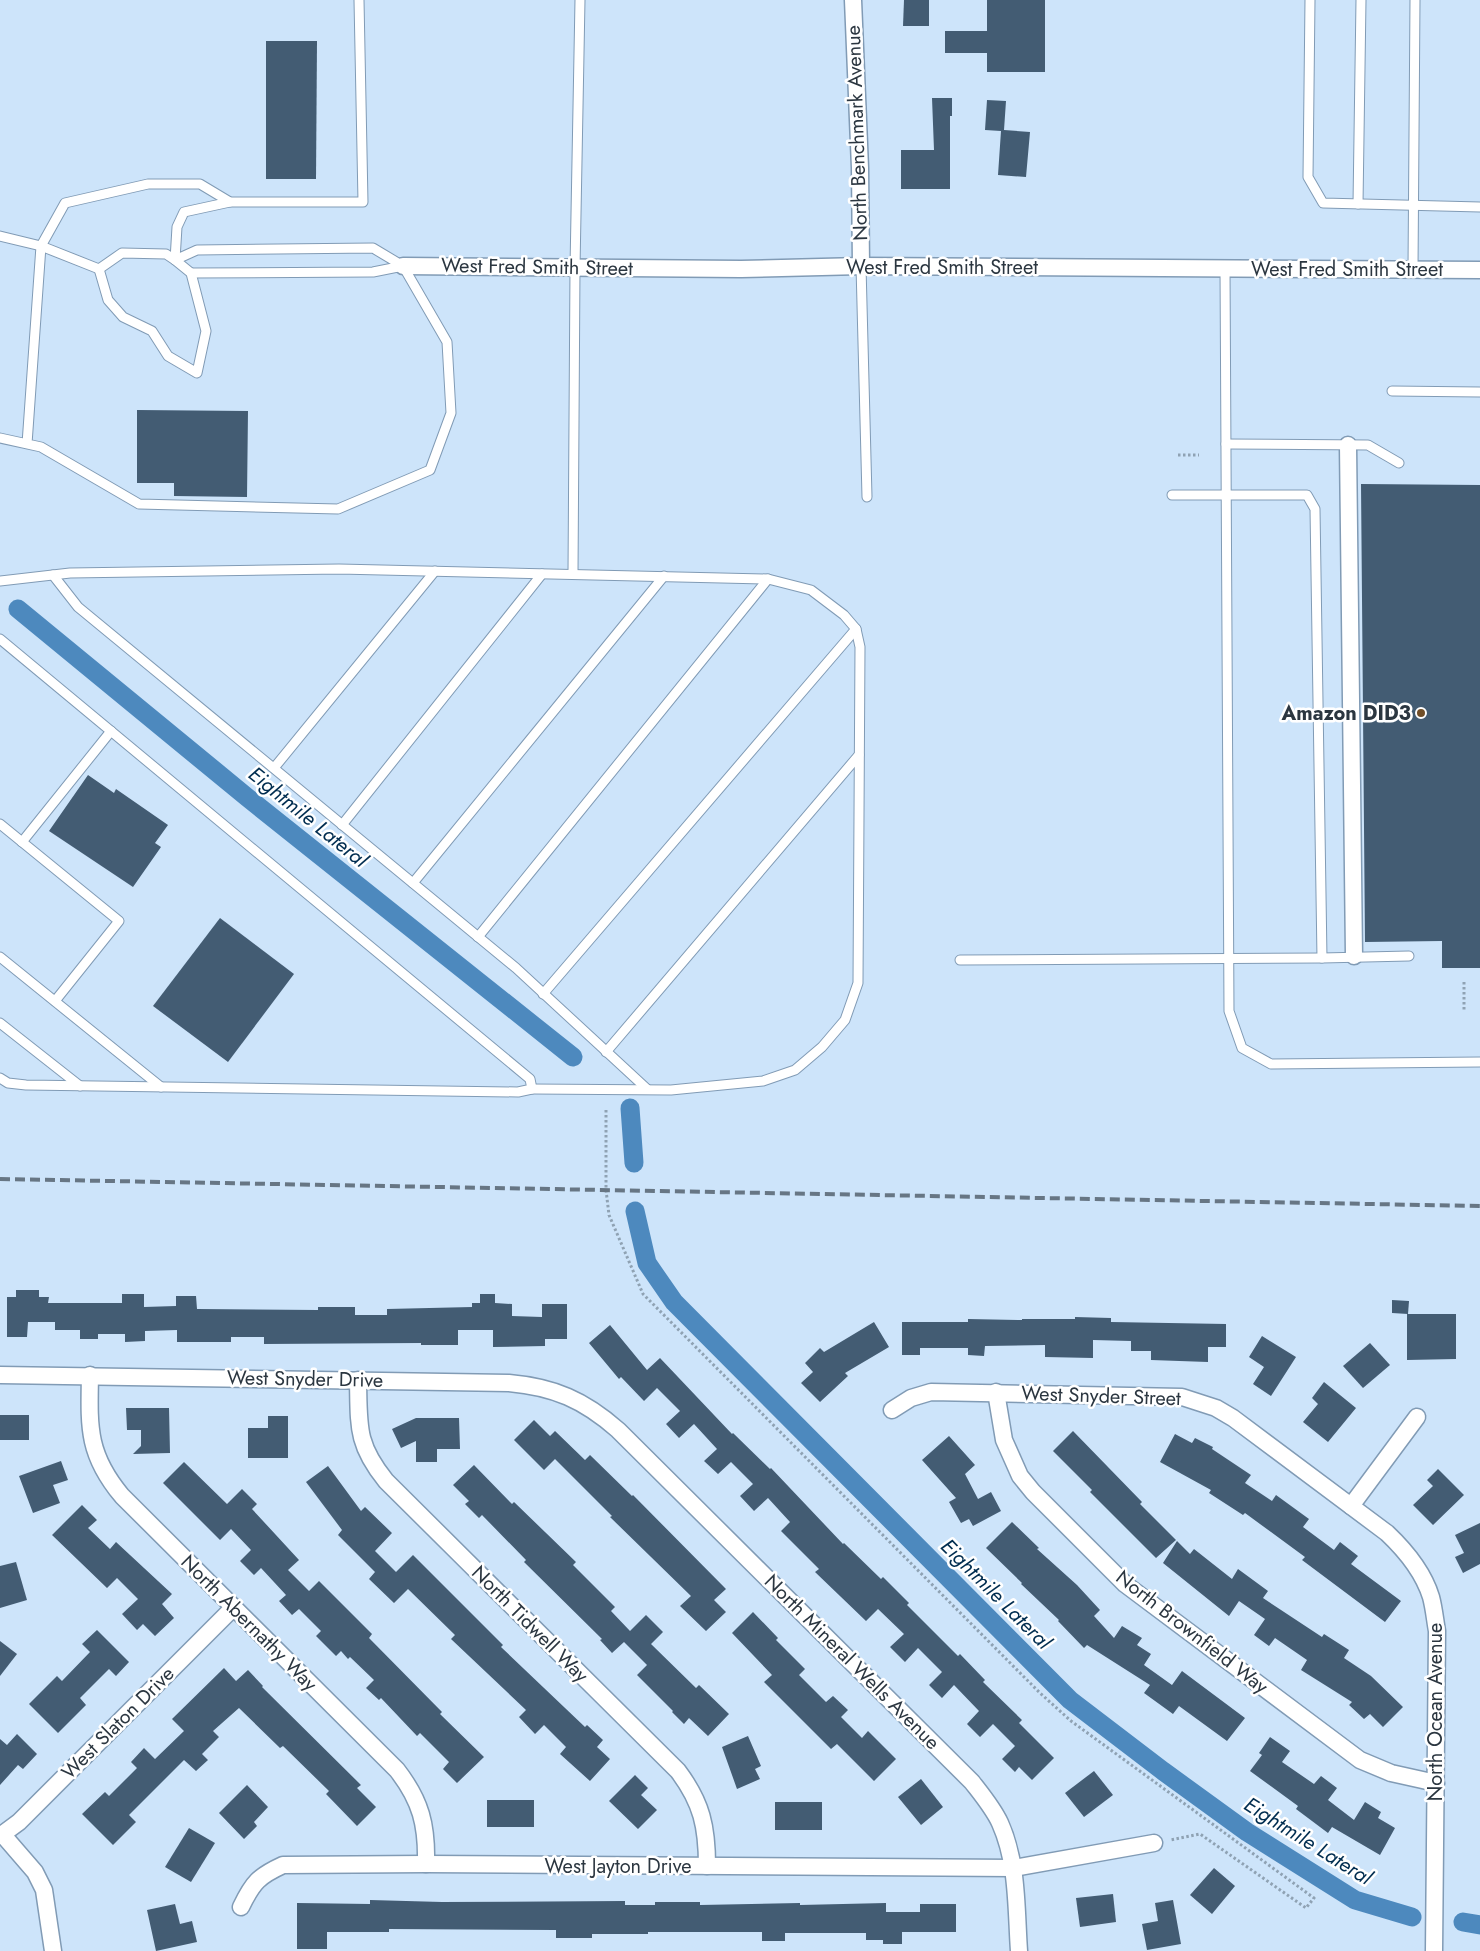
<svg xmlns="http://www.w3.org/2000/svg" width="1480" height="1951" font-family="Jost,sans-serif">
	<rect width="100%" height="100%" fill="#cde4fa"/>
	<g fill="none" stroke-linecap="round" stroke-linejoin="round">
		<g stroke="#4d89be" stroke-width="19">
			<path d="M 18,609 L 248,798 L 573,1057"/>
			<path d="M 630,1108 L 634,1163"/>
			<path d="M 635,1211 L 647,1263 L 674,1302 L 1070,1700 L 1163,1771 L 1247,1832 L 1355,1900 L 1412,1917"/>
			<path d="M 1463,1922 L 1480,1925"/>
		</g>
	</g>
	<g fill="#435c73">
		<path d="M 904,0 L 929,0 L 929,26 L 903,26 Z"/>
		<path d="M 987,0 L 1045,0 L 1045,72 L 987,72 L 987,53 L 945,53 L 945,31 L 987,31 Z"/>
		<path d="M 266,41 L 317,41 L 316,179 L 266,179 Z"/>
		<path d="M 932,98 L 952,98 L 952,116 L 950,116 L 950,189 L 901,189 L 901,150 L 934,150 Z"/>
		<path d="M 987,100 L 1006,101 L 1004,130 L 1030,132 L 1026,177 L 998,175 L 1001,131 L 985,130 Z"/>
		<path d="M 137,410 L 248,411 L 247,497 L 174,496 L 174,483 L 137,483 Z"/>
		<path d="M 1361,484 L 1480,485 L 1480,968 L 1442,968 L 1442,941 L 1365,942 Z"/>
		<path d="M 88,775 L 114,793 L 116,789 L 168,825 L 155,843 L 161,847 L 133,887 L 49,831 Z"/>
		<path d="M 220,918 L 294,974 L 228,1062 L 153,1006 Z"/>
		<path d="M 16,1290 L 39,1290 L 39,1297 L 49,1297 L 48,1303 L 122,1303 L 122,1294 L 144,1294 L 144,1307 L 176,1306 L 176,1296 L 196,1296 L 197,1309 L 318,1310 L 318,1307 L 355,1307 L 355,1315 L 387,1315 L 387,1309 L 472,1307 L 472,1303 L 480,1303 L 480,1294 L 495,1294 L 495,1303 L 512,1304 L 512,1316 L 542,1317 L 542,1304 L 567,1304 L 567,1339 L 545,1339 L 545,1346 L 493,1347 L 493,1330 L 458,1330 L 458,1345 L 421,1345 L 421,1343 L 264,1344 L 264,1337 L 231,1337 L 231,1342 L 177,1342 L 177,1330 L 145,1331 L 145,1341 L 125,1342 L 125,1334 L 98,1334 L 98,1339 L 80,1339 L 80,1330 L 55,1330 L 55,1322 L 28,1322 L 27,1337 L 7,1337 L 7,1297 L 16,1297 Z"/>
		<path d="M 1392,1300 L 1409,1301 L 1408,1314 L 1392,1313 Z"/>
		<path d="M 1407,1314 L 1456,1314 L 1456,1359 L 1407,1360 Z"/>
		<path d="M 1075,1317 L 1111,1318 L 1111,1322 L 1226,1324 L 1226,1347 L 1208,1347 L 1208,1362 L 1151,1360 L 1151,1351 L 1131,1351 L 1131,1341 L 1093,1340 L 1093,1358 L 1045,1357 L 1045,1345 L 985,1346 L 984,1356 L 968,1355 L 968,1348 L 920,1348 L 920,1355 L 902,1355 L 902,1322 L 968,1322 L 968,1319 L 1022,1320 L 1022,1319 L 1075,1319 Z"/>
		<path d="M 874,1322 L 889,1347 L 845,1373 L 848,1376 L 820,1402 L 801,1383 L 813,1372 L 805,1363 L 820,1348 L 824,1352 Z"/>
		<path d="M 610,1325 L 647,1370 L 660,1358 L 732,1434 L 733,1433 L 770,1469 L 771,1468 L 843,1544 L 844,1543 L 881,1579 L 883,1577 L 909,1603 L 907,1605 L 958,1656 L 960,1654 L 985,1680 L 983,1682 L 1022,1720 L 1019,1723 L 1054,1758 L 1032,1780 L 1019,1767 L 1015,1772 L 1002,1759 L 1015,1746 L 993,1724 L 980,1737 L 967,1724 L 979,1711 L 954,1685 L 942,1698 L 929,1685 L 942,1672 L 918,1648 L 905,1662 L 890,1647 L 904,1634 L 878,1609 L 866,1621 L 815,1572 L 819,1569 L 781,1531 L 790,1522 L 768,1498 L 754,1511 L 740,1496 L 753,1484 L 731,1462 L 718,1474 L 704,1461 L 717,1449 L 694,1424 L 679,1438 L 666,1424 L 680,1411 L 657,1388 L 644,1401 L 621,1377 L 619,1379 L 589,1343 Z"/>
		<path d="M 1262,1336 L 1296,1357 L 1271,1396 L 1253,1384 L 1264,1367 L 1249,1357 Z"/>
		<path d="M 1370,1343 L 1390,1365 L 1363,1388 L 1343,1366 Z"/>
		<path d="M 1324,1382 L 1356,1408 L 1328,1442 L 1303,1422 L 1318,1404 L 1312,1398 Z"/>
		<path d="M 126,1408 L 169,1408 L 170,1453 L 133,1454 L 141,1446 L 141,1430 L 127,1430 Z"/>
		<rect x="0" y="1415" width="29" height="25"/>
		<path d="M 268,1416 L 288,1416 L 288,1458 L 248,1458 L 248,1428 L 268,1428 Z"/>
		<path d="M 416,1418 L 459,1418 L 460,1449 L 437,1449 L 437,1462 L 416,1462 L 416,1441 L 401,1448 L 392,1429 Z"/>
		<path d="M 534,1420 L 550,1436 L 555,1431 L 585,1460 L 590,1455 L 632,1496 L 633,1495 L 726,1589 L 714,1600 L 726,1612 L 706,1631 L 680,1606 L 691,1596 L 610,1517 L 612,1516 L 555,1459 L 544,1470 L 514,1440 Z"/>
		<path d="M 1073,1431 L 1142,1502 L 1140,1504 L 1176,1540 L 1156,1558 L 1090,1492 L 1092,1490 L 1053,1451 Z"/>
		<path d="M 1175,1434 L 1192,1443 L 1195,1438 L 1213,1447 L 1212,1449 L 1251,1475 L 1245,1483 L 1272,1501 L 1276,1495 L 1309,1519 L 1303,1527 L 1334,1550 L 1340,1542 L 1358,1556 L 1351,1564 L 1401,1601 L 1385,1622 L 1302,1560 L 1305,1557 L 1245,1513 L 1243,1515 L 1209,1493 L 1211,1490 L 1160,1462 Z"/>
		<path d="M 949,1436 L 975,1465 L 965,1474 L 978,1499 L 991,1492 L 1001,1511 L 973,1526 L 969,1519 L 961,1523 L 949,1502 L 956,1498 L 922,1460 Z"/>
		<path d="M 61,1461 L 68,1480 L 53,1485 L 60,1503 L 33,1513 L 19,1476 Z"/>
		<path d="M 184,1462 L 227,1504 L 242,1489 L 257,1504 L 252,1509 L 299,1560 L 288,1570 L 309,1591 L 319,1581 L 372,1634 L 369,1638 L 442,1712 L 440,1714 L 484,1757 L 457,1783 L 443,1769 L 449,1762 L 420,1733 L 417,1736 L 381,1698 L 379,1700 L 366,1688 L 374,1680 L 350,1657 L 348,1659 L 341,1651 L 336,1656 L 316,1636 L 321,1631 L 299,1609 L 292,1615 L 279,1601 L 286,1595 L 261,1568 L 254,1575 L 240,1561 L 251,1550 L 231,1529 L 220,1540 L 163,1483 Z"/>
		<path d="M 474,1465 L 512,1504 L 514,1502 L 576,1562 L 573,1565 L 615,1607 L 611,1611 L 630,1631 L 646,1615 L 663,1632 L 651,1644 L 696,1688 L 699,1685 L 729,1714 L 708,1736 L 689,1718 L 684,1724 L 672,1712 L 673,1711 L 637,1675 L 647,1665 L 624,1642 L 612,1653 L 600,1640 L 602,1639 L 524,1562 L 526,1560 L 482,1515 L 479,1518 L 465,1504 L 469,1501 L 453,1485 Z"/>
		<path d="M 328,1466 L 361,1511 L 365,1507 L 392,1533 L 375,1551 L 396,1572 L 413,1555 L 503,1645 L 501,1647 L 585,1727 L 587,1725 L 603,1740 L 597,1747 L 610,1759 L 590,1781 L 560,1754 L 566,1747 L 544,1725 L 535,1734 L 519,1717 L 526,1710 L 451,1639 L 455,1635 L 408,1589 L 394,1603 L 369,1579 L 375,1572 L 338,1535 L 342,1530 L 306,1482 Z"/>
		<path d="M 1438,1469 L 1464,1495 L 1433,1525 L 1413,1505 L 1433,1486 L 1427,1480 Z"/>
		<path d="M 82,1505 L 97,1520 L 88,1528 L 110,1549 L 116,1542 L 172,1594 L 162,1604 L 174,1618 L 155,1636 L 143,1624 L 137,1630 L 122,1614 L 138,1599 L 117,1578 L 107,1588 L 52,1535 Z"/>
		<path d="M 1012,1522 L 1039,1548 L 1037,1549 L 1077,1585 L 1100,1610 L 1094,1616 L 1114,1638 L 1122,1626 L 1142,1638 L 1137,1645 L 1151,1654 L 1144,1665 L 1172,1685 L 1182,1671 L 1245,1718 L 1227,1741 L 1179,1706 L 1173,1714 L 1144,1693 L 1150,1685 L 1087,1645 L 1084,1648 L 1058,1621 L 1059,1620 L 1021,1584 L 1022,1583 L 986,1548 Z"/>
		<path d="M 1480,1523 L 1480,1564 L 1463,1573 L 1455,1557 L 1464,1553 L 1455,1535 Z"/>
		<path d="M 1177,1541 L 1190,1554 L 1194,1549 L 1232,1579 L 1238,1569 L 1268,1591 L 1263,1598 L 1322,1637 L 1324,1634 L 1349,1650 L 1344,1658 L 1371,1676 L 1403,1707 L 1383,1727 L 1370,1714 L 1364,1719 L 1349,1705 L 1352,1702 L 1301,1670 L 1307,1660 L 1275,1638 L 1269,1646 L 1254,1635 L 1265,1619 L 1239,1601 L 1229,1616 L 1163,1563 Z"/>
		<path d="M 16,1562 L 27,1600 L 0,1608 L 0,1566 Z"/>
		<path d="M 753,1612 L 778,1638 L 776,1640 L 805,1669 L 799,1675 L 826,1702 L 833,1696 L 848,1710 L 841,1717 L 862,1738 L 868,1731 L 896,1759 L 874,1781 L 837,1744 L 831,1749 L 764,1682 L 772,1675 L 732,1633 Z"/>
		<path d="M 97,1630 L 129,1662 L 116,1676 L 109,1669 L 80,1698 L 86,1705 L 58,1733 L 29,1704 L 57,1676 L 62,1681 L 90,1652 L 82,1644 Z"/>
		<path d="M 0,1641 L 17,1654 L 0,1676 Z"/>
		<path d="M 224,1668 L 236,1681 L 248,1670 L 263,1686 L 262,1687 L 361,1785 L 357,1788 L 376,1807 L 357,1826 L 326,1794 L 329,1791 L 283,1746 L 280,1748 L 239,1708 L 213,1731 L 219,1737 L 202,1754 L 208,1760 L 196,1771 L 184,1760 L 129,1815 L 136,1822 L 113,1845 L 82,1814 L 105,1792 L 109,1796 L 137,1768 L 131,1762 L 144,1748 L 155,1759 L 184,1731 L 172,1719 Z"/>
		<path d="M 17,1734 L 37,1754 L 23,1769 L 18,1765 L 0,1785 L 0,1739 L 7,1745 Z"/>
		<path d="M 748,1736 L 761,1766 L 755,1769 L 760,1779 L 737,1789 L 722,1747 Z"/>
		<path d="M 1270,1737 L 1290,1751 L 1282,1762 L 1314,1784 L 1321,1776 L 1337,1788 L 1328,1800 L 1354,1820 L 1365,1802 L 1381,1812 L 1378,1818 L 1395,1828 L 1380,1855 L 1332,1827 L 1328,1833 L 1296,1809 L 1298,1806 L 1250,1771 L 1262,1755 L 1259,1753 Z"/>
		<path d="M 1094,1771 L 1113,1795 L 1084,1817 L 1065,1793 Z"/>
		<path d="M 635,1775 L 648,1788 L 641,1795 L 657,1810 L 638,1829 L 609,1801 Z"/>
		<path d="M 921,1779 L 943,1807 L 921,1825 L 898,1797 Z"/>
		<path d="M 247,1785 L 268,1807 L 254,1822 L 257,1826 L 244,1839 L 219,1813 Z"/>
		<rect x="487" y="1800" width="47" height="27"/>
		<rect x="775" y="1802" width="47" height="28"/>
		<path d="M 189,1828 L 215,1843 L 191,1882 L 165,1867 Z"/>
		<path d="M 1214,1868 L 1235,1886 L 1212,1914 L 1190,1895 Z"/>
		<path d="M 1113,1894 L 1116,1922 L 1080,1927 L 1076,1898 Z"/>
		<path d="M 370,1900 L 442,1902 L 625,1901 L 625,1905 L 655,1905 L 655,1902 L 700,1902 L 700,1905 L 800,1903 L 800,1905 L 886,1903 L 886,1912 L 920,1912 L 920,1904 L 956,1904 L 956,1932 L 902,1932 L 902,1944 L 883,1944 L 883,1940 L 866,1940 L 866,1933 L 785,1933 L 785,1941 L 762,1941 L 762,1932 L 648,1932 L 648,1934 L 592,1934 L 592,1938 L 556,1938 L 556,1930 L 389,1929 L 389,1932 L 327,1932 L 327,1949 L 297,1949 L 297,1903 L 370,1904 Z"/>
		<path d="M 1173,1900 L 1181,1944 L 1147,1950 L 1142,1924 L 1158,1921 L 1155,1903 Z"/>
		<path d="M 175,1904 L 180,1924 L 192,1921 L 197,1942 L 156,1951 L 147,1910 Z"/>
	</g>
	<g fill="none" stroke-linecap="round" stroke-linejoin="round">
		<g stroke="#819bb5" stroke-width="11">
			<g id="service">
				<path d="M 1310,0 L 1308,177 L 1323,203 L 1480,207"/>
				<path d="M 1358,204 L 1361,0"/>
				<path d="M 0,236 L 41,246 L 65,203 L 148,184 L 200,184 L 230,202 L 363,202 L 359,0"/>
				<path d="M 861,266 L 867,497"/>
				<path d="M 1225,268 L 1229,1011 L 1242,1048 L 1271,1064 L 1480,1062"/>
				<path d="M 99,269 L 108,300 L 123,317 L 152,331 L 168,356 L 197,373 L 206,331 L 191,273 L 175,260 L 177,227 L 184,212 L 230,202"/>
				<path d="M 1413,269 L 1415,0"/>
				<path d="M 191,273 L 373,272 L 403,266"/>
				<path d="M 1392,391 L 1480,392"/>
				<path d="M 0,438 L 41,447 L 139,504 L 338,509 L 430,470 L 451,413 L 447,342 L 403,266 L 373,248 L 197,250 L 175,260 L 166,254 L 122,253 L 99,269 L 41,246 L 27,444"/>
				<path d="M 1226,444 L 1368,445 L 1399,463"/>
				<path d="M 1172,495 L 1307,495 L 1315,509 L 1322,958"/>
				<path d="M 573,574 L 575,268 L 580,0"/>
				<path d="M 53,575 L 78,607 L 516,968 L 647,1089"/>
				<path d="M 0,581 L 70,573 L 339,569 L 768,579 L 811,590 L 844,615 L 856,629 L 860,647 L 858,983 L 845,1020 L 822,1047 L 795,1070 L 763,1081 L 671,1090 L 532,1089"/>
				<path d="M 0,639 L 530,1079 L 532,1089 L 518,1092 L 26,1085 L 8,1083 L 0,1078"/>
				<path d="M 274,768 L 435,571"/>
				<path d="M 0,824 L 119,921 L 55,1001"/>
				<path d="M 342,825 L 542,574"/>
				<path d="M 22,842 L 111,731"/>
				<path d="M 413,883 L 664,576"/>
				<path d="M 478,937 L 768,579"/>
				<path d="M 0,957 L 161,1087"/>
				<path d="M 960,960 L 1322,958 L 1409,956"/>
				<path d="M 543,994 L 856,629"/>
				<path d="M 0,1023 L 80,1086"/>
				<path d="M 606,1052 L 859,755"/>
			</g>
		</g>
		<g stroke="#819bb5" stroke-width="19">
			<g id="minor">
				<path d="M 853,0 L 860,168 L 861,266"/>
				<path d="M 403,266 L 741,269 L 861,266 L 1480,270"/>
				<path d="M 1348,445 L 1354,956"/>
				<path d="M 0,1375 L 509,1383 C 554,1387 584,1400 618,1430 L 972,1782 C 982,1795 993,1808 1000,1823 C 1018,1863 1016,1908 1019,1951"/>
				<path d="M 90,1375 C 89,1427 87,1454 122,1496 L 397,1770 C 421,1801 427,1825 426,1864"/>
				<path d="M 358,1380 C 359,1426 356,1444 386,1481 L 678,1771 C 702,1803 707,1827 707,1866"/>
				<path d="M 996,1392 L 1004,1440 L 1020,1476 L 1033,1492 L 1125,1584 L 1360,1760 L 1391,1773 L 1436,1783"/>
				<path d="M 892,1410 L 911,1398 L 931,1392 L 1182,1397 L 1216,1408 L 1233,1418 L 1387,1533 C 1406,1551 1423,1571 1431,1597 C 1434,1608 1435,1620 1437,1631 L 1434,1951"/>
				<path d="M 1351,1506 L 1417,1417"/>
				<path d="M 3,1835 L 35,1872 L 44,1890 L 53,1951"/>
				<path d="M 0,1836 L 19,1822 L 234,1607"/>
				<path d="M 241,1907 C 253,1882 259,1876 283,1865 L 426,1864 L 1014,1868 L 1154,1843"/>
			</g>
		</g>
		<g stroke="#8fa2b3" stroke-width="3" stroke-dasharray="2.5 2.5" stroke-linecap="butt">
			<path d="M 1178,455 L 1199,455"/>
			<path d="M 1464,982 L 1464,1012"/>
			<path d="M 606,1110 L 606,1190 L 609,1215 L 643,1294 L 1040,1693 L 1071,1721 L 1314,1898 L 1306,1908 L 1200,1834 L 1170,1840"/>
		</g>
		<use href="#service" stroke="#fff" stroke-width="9"/>
		<use href="#minor" stroke="#fff" stroke-width="16"/>
		<path stroke="#677684" stroke-width="4" stroke-dasharray="10 5" stroke-linecap="butt" d="M 0,1179 L 1480,1206"/>
	</g>
	<circle fill="#714e27" stroke="#fff" stroke-width="2" cx="1421" cy="713" r="5"/>
	<g text-anchor="middle" dominant-baseline="central" stroke-width="5" stroke-linejoin="round" paint-order="stroke">
		<g font-size="20" fill="#2b3640" stroke="#fff">
			<text transform="translate(857 133) rotate(-92)">North Benchmark Avenue</text>
			<text transform="translate(537 267) rotate(1)">West Fred Smith Street</text>
			<text x="942" y="267">West Fred Smith Street</text>
			<text x="1347" y="269">West Fred Smith Street</text>
			<text transform="translate(305 1379) rotate(1)">West Snyder Drive</text>
			<text transform="translate(1101 1396) rotate(2)">West Snyder Street</text>
			<text transform="translate(249 1623) rotate(45)">North Abernathy Way</text>
			<text transform="translate(530 1624) rotate(45)">North Tidwell Way</text>
			<text transform="translate(1192 1632) rotate(38)">North Brownfield Way</text>
			<text transform="translate(852 1662) rotate(45)">North Mineral Wells Avenue</text>
			<text transform="translate(1435 1712) rotate(-90)">North Ocean Avenue</text>
			<text transform="translate(118 1723) rotate(-45)">West Slaton Drive</text>
			<text x="618" y="1866">West Jayton Drive</text>
		</g>
		<g font-size="20" font-weight="bold" fill="#2b3640" stroke="#fff" text-anchor="end">
			<text x="1411" y="713">Amazon DID3</text>
		</g>
		<g font-size="21" font-style="italic" fill="#002d50" stroke="#fff">
			<text transform="translate(308 817) rotate(39)">Eightmile Lateral</text>
			<text transform="translate(996 1594) rotate(45)">Eightmile Lateral</text>
			<text transform="translate(1308 1841) rotate(32)">Eightmile Lateral</text>
		</g>
	</g>
</svg>
